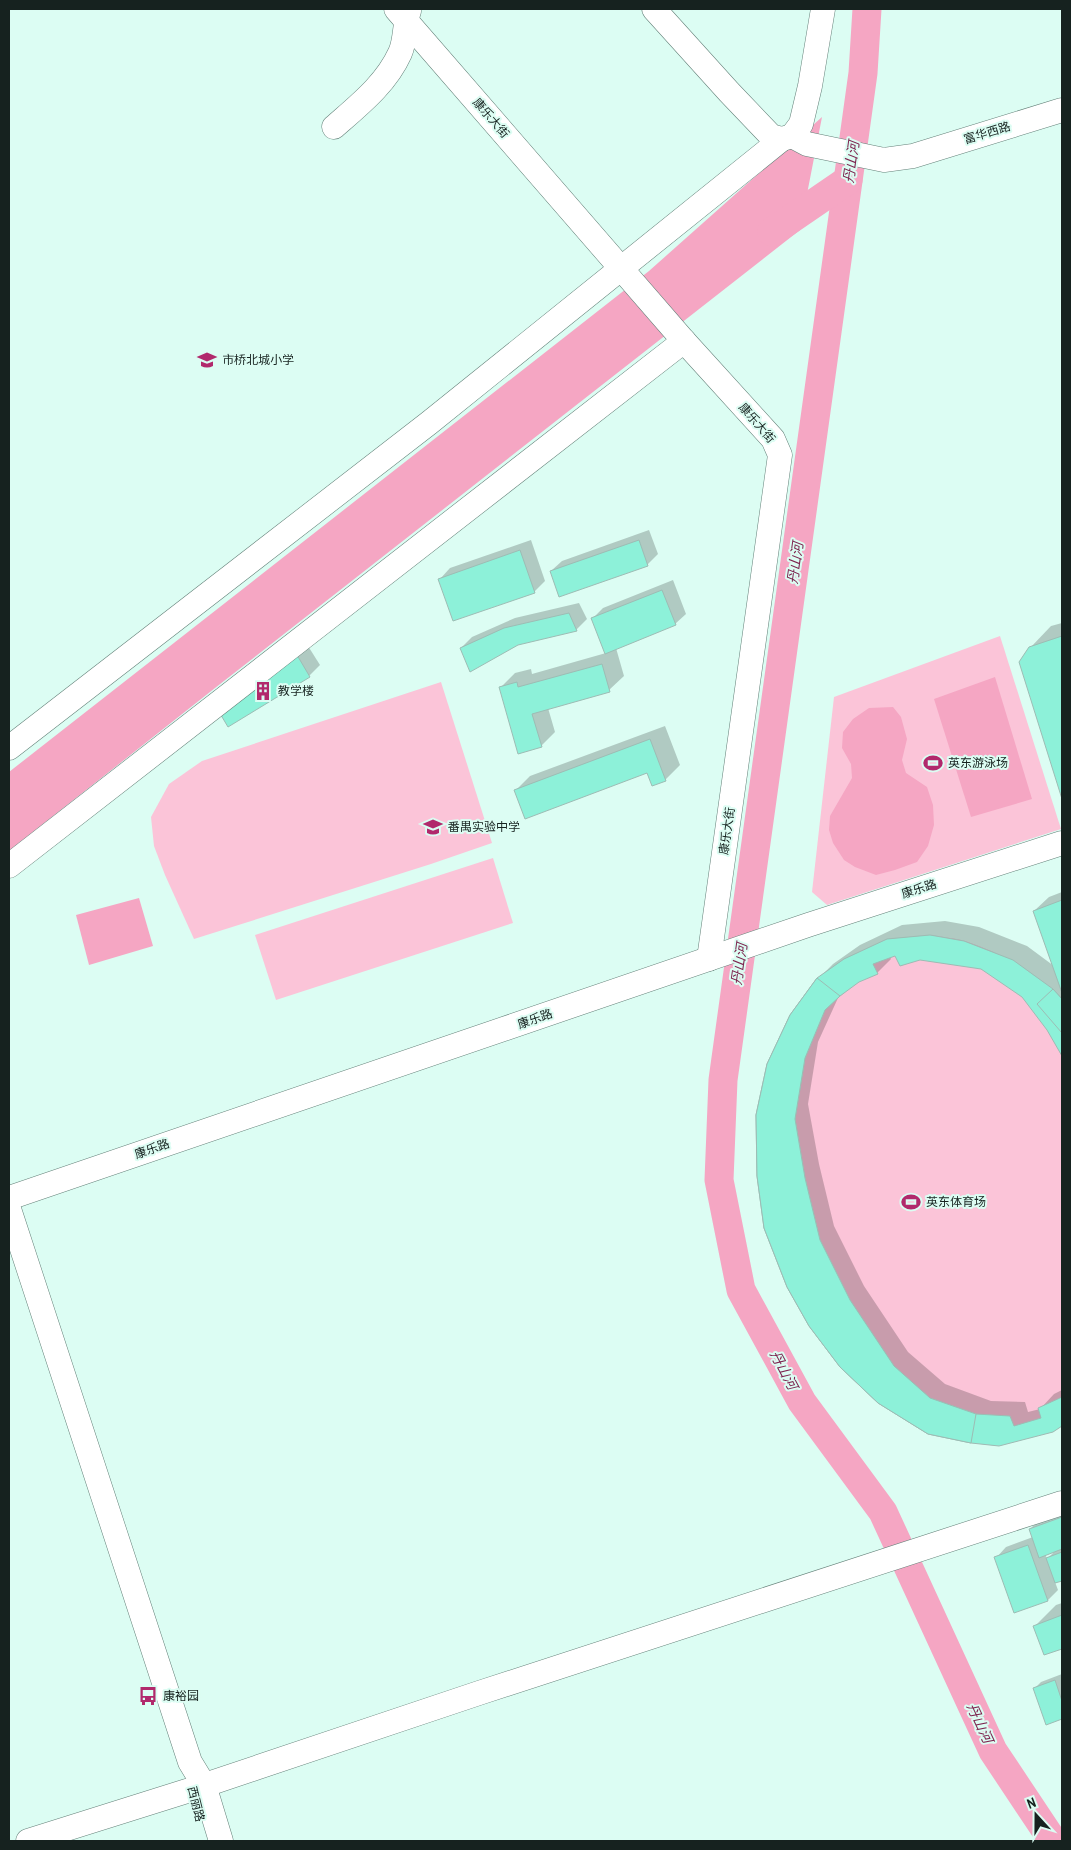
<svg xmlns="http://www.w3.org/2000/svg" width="1071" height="1850" font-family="'Archivo Narrow','Noto Sans SC',sans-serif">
	<rect width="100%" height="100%" fill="#dcfdf3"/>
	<g fill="#fbc4d8">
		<path d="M 1000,636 L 1061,829 L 827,905 L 812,892 L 834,697 Z"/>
		<path d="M 441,682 L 492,843 L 431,864 L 194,939 L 165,875 L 154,846 L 151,817 L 169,784 L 202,761 Z"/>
		<path d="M 493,858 L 513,923 L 276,1000 L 255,935 Z"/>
		<path d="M 930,935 C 942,937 954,938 965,941 C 1002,953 1035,972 1062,999 L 1062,1426 L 1053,1432 L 999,1446 L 971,1443 L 928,1434 L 878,1403 L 840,1367 L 809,1326 L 787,1287 L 764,1228 L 757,1176 L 756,1115 L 767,1064 L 790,1015 L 817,978 L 844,959 L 887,939 Z"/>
	</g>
	<g fill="#f5a6c3">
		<path d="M 822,117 L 800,230 L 215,688 L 9,851 L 9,772 L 649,271 Z"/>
		<path d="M 995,677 L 1032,799 L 971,817 L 934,699 Z"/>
		<path d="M 893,707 L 901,717 L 907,739 L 902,760 L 906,773 L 927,787 L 933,805 L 934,825 L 928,846 L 917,862 L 895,870 L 876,875 L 855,867 L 844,860 L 833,843 L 829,830 L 830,816 L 852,778 L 851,764 L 842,748 L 843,732 L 853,719 L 869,708 Z"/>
		<path d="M 139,898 L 153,946 L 89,965 L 76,915 Z"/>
	</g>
	<g fill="#0003" fill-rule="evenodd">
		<path d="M 649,530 L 658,554 L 647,565 L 551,571 L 562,561 Z"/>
		<path d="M 531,540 L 545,581 L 534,592 L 440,579 L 450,568 Z"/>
		<path d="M 673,580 L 686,614 L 675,624 L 616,648 L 624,676 L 609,690 L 548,708 L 555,732 L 541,746 L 500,688 L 515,673 L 531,669 L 532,674 L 606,653 L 592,619 L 603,608 Z"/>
		<path d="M 579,603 L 587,619 L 576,630 L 461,648 L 472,637 L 515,618 Z"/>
		<path d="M 1062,623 L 1062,795 L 1020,662 L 1030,648 L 1051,626 Z"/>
		<path d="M 308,646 L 320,665 L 309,676 L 228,725 Z"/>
		<path d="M 665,726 L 680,765 L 665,780 L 648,771 L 515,791 L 530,776 Z"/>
		<path d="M 1062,892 L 1062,1053 L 1048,1029 L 1023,996 L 981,968 L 896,955 L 890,957 L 891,959 L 877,973 L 858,981 L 838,998 L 818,1042 L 808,1104 L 819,1164 L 834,1226 L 864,1286 L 908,1352 L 945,1384 L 991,1401 L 1025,1402 L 1028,1412 L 1040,1409 L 1054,1394 L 1062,1390 L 1062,1425 L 1053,1430 L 999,1444 L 841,1366 L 765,1228 L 818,979 L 833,964 L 860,945 L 902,925 L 945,921 L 979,927 L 1027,946 L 1054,966 L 1034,911 L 1049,897 Z"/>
		<path d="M 1062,1504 L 1062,1579 L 1055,1582 L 1058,1590 L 1048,1600 L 996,1558 L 1006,1547 L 1033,1537 L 1030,1529 L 1051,1508 ZM 1056,1550 L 1047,1559 L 1045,1554 Z"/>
		<path d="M 1062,1603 L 1062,1648 L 1045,1654 L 1035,1626 L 1056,1605 Z"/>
		<path d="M 1062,1674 L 1062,1717 L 1047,1723 L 1034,1689 L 1041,1682 Z"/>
	</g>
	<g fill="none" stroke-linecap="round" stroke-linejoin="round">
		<g stroke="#f5a6c3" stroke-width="29">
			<path d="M 867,9 L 863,73 L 723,1080 L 719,1180 L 741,1290 L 802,1402 L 883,1512 L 993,1751 L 1053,1841"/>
			<path d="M 772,232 L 848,180"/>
		</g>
	</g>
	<g fill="#8df1d9" stroke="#9dbcb4">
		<path d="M 639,540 L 648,566 L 559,597 L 550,571 Z"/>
		<path d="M 520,550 L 535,593 L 453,621 L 438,579 Z"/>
		<path d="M 662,590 L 676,625 L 605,654 L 591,618 Z"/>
		<path d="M 569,613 L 577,631 L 518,645 L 470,672 L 460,648 L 504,628 Z"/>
		<path d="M 1062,636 L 1062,799 L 1019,662 L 1029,647 Z"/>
		<path d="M 297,655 L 310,677 L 228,727 L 215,705 Z"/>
		<path d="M 602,664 L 610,692 L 532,714 L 542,747 L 518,754 L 499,687 L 517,682 L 518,687 Z"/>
		<path d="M 650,739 L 666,781 L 652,786 L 647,773 L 525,819 L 514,790 Z"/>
		<path d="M 1062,900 L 1062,993 L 1033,911 Z"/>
		<path d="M 930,935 L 964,941 L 1013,960 L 1053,989 L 1062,999 L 1062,1056 L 1047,1030 L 1022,997 L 981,969 L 920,960 L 900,966 L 895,956 L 873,964 L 878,974 L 859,982 L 840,996 L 825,1010 L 805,1058 L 795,1119 L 805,1178 L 820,1240 L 850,1300 L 894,1366 L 930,1398 L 976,1414 L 1010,1416 L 1014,1426 L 1041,1418 L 1038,1408 L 1062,1397 L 1062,1426 L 1053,1432 L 999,1446 L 971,1443 L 928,1434 L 878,1403 L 840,1367 L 809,1326 L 787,1287 L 764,1228 L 757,1176 L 756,1115 L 767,1064 L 790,1015 L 817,978 L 844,959 L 887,939 Z"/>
		<path d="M 817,978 L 840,996 L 825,1010 L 805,1058 L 795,1119 L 805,1178 L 820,1240 L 850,1300 L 894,1366 L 930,1398 L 976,1414 L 971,1443 L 928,1434 L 878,1403 L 840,1367 L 809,1326 L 787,1287 L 764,1228 L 757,1176 L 756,1115 L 767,1064 L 790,1015 Z"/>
		<path d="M 1053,989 L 1062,999 L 1062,1033 L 1037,1004 Z"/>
		<path d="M 1062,1517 L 1062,1549 L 1039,1558 L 1029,1529 Z"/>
		<path d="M 1028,1545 L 1048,1601 L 1014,1613 L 994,1557 Z"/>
		<path d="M 1062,1552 L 1062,1581 L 1055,1583 L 1046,1558 Z"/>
		<path d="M 1062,1615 L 1062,1649 L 1044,1655 L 1033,1626 Z"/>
		<path d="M 1055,1680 L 1062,1701 L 1062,1719 L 1046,1725 L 1033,1688 Z"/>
	</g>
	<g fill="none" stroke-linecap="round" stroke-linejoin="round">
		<g stroke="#648179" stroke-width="25">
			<g id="minor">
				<path d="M 396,9 L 684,341 L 773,439 L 780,455 L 709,959"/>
				<path d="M 654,9 L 729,92 L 771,136 L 782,139 L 792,136 L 801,124 L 810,86 L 823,9"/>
				<path d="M 334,127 C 359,105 386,84 400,53 C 406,40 404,24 409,11"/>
				<path d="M 792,136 L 807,144 L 884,160 L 913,156 L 1062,110"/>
				<path d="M 9,748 L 429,423 L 782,139"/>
				<path d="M 9,866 L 684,341"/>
				<path d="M 9,1198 L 808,925 L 1062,843"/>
				<path d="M 9,1209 L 190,1762 L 204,1785 L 221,1841"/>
				<path d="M 28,1841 L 190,1790 L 479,1693 L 1062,1503"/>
			</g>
		</g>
		<use href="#minor" stroke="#fff" stroke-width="24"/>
	</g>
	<defs>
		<g id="school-bare" transform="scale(1.5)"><path d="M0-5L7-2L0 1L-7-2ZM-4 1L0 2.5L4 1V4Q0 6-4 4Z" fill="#b1296c" stroke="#dcfdf3" stroke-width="2.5" paint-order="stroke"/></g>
		<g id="building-bare" transform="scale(1.5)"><path d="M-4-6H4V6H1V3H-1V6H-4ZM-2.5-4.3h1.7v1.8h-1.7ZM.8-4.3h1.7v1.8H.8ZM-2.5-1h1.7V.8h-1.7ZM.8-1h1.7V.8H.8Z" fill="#b1296c" stroke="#dcfdf3" stroke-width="2.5" paint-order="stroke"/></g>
		<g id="stadium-bare" transform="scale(1.5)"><path d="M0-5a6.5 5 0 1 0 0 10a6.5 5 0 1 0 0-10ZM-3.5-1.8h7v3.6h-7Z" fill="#b1296c" stroke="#dcfdf3" stroke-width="2.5" paint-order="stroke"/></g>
		<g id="bus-bare" transform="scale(1.5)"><path d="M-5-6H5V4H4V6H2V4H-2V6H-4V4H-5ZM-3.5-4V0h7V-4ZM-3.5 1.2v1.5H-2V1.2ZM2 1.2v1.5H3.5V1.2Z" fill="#b1296c" stroke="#dcfdf3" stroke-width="2.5" paint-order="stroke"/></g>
	</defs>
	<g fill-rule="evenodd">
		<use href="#school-bare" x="207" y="360"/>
		<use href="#building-bare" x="263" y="691"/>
		<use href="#stadium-bare" x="933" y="763"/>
		<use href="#school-bare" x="433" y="827"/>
		<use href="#stadium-bare" x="911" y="1202"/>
		<use href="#bus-bare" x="148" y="1696"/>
	</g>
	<g text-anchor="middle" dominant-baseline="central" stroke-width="4" stroke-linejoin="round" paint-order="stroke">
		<g font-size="12" fill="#16221f" stroke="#dcfdf3">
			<text transform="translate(491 118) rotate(49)">康乐大街</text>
			<text transform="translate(987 133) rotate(-17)">富华西路</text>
			<text transform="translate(757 423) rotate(49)">康乐大街</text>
			<text transform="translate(727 831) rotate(-82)">康乐大街</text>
			<text transform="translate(919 889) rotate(-18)">康乐路</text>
			<text transform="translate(535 1019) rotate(-19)">康乐路</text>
			<text transform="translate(152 1149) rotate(-19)">康乐路</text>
			<text transform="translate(196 1804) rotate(76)">西丽路</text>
		</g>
		<g font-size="12" fill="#16221f" stroke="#dcfdf3" text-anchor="start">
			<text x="222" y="360">市桥北城小学</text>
			<text x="278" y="691">教学楼</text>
			<text x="948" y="763">英东游泳场</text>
			<text x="448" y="827">番禺实验中学</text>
			<text x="926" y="1202">英东体育场</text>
			<text x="163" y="1696">康裕园</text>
		</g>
		<g font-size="14" font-style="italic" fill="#7d234e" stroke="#dcfdf3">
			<text transform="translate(851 162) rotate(-82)">丹山河</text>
			<text transform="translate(795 563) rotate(-82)">丹山河</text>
			<text transform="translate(739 964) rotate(-82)">丹山河</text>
			<text transform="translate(784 1370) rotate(62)">丹山河</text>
			<text transform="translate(980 1723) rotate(65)">丹山河</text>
		</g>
	</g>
	<rect width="1071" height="1850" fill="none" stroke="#16221f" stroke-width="20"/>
	<g transform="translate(1036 1815) rotate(339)" stroke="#dcfdf3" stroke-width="4" paint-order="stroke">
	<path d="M0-4L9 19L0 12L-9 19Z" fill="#16221f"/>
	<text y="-8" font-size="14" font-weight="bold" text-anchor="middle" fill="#16221f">N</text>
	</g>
</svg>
